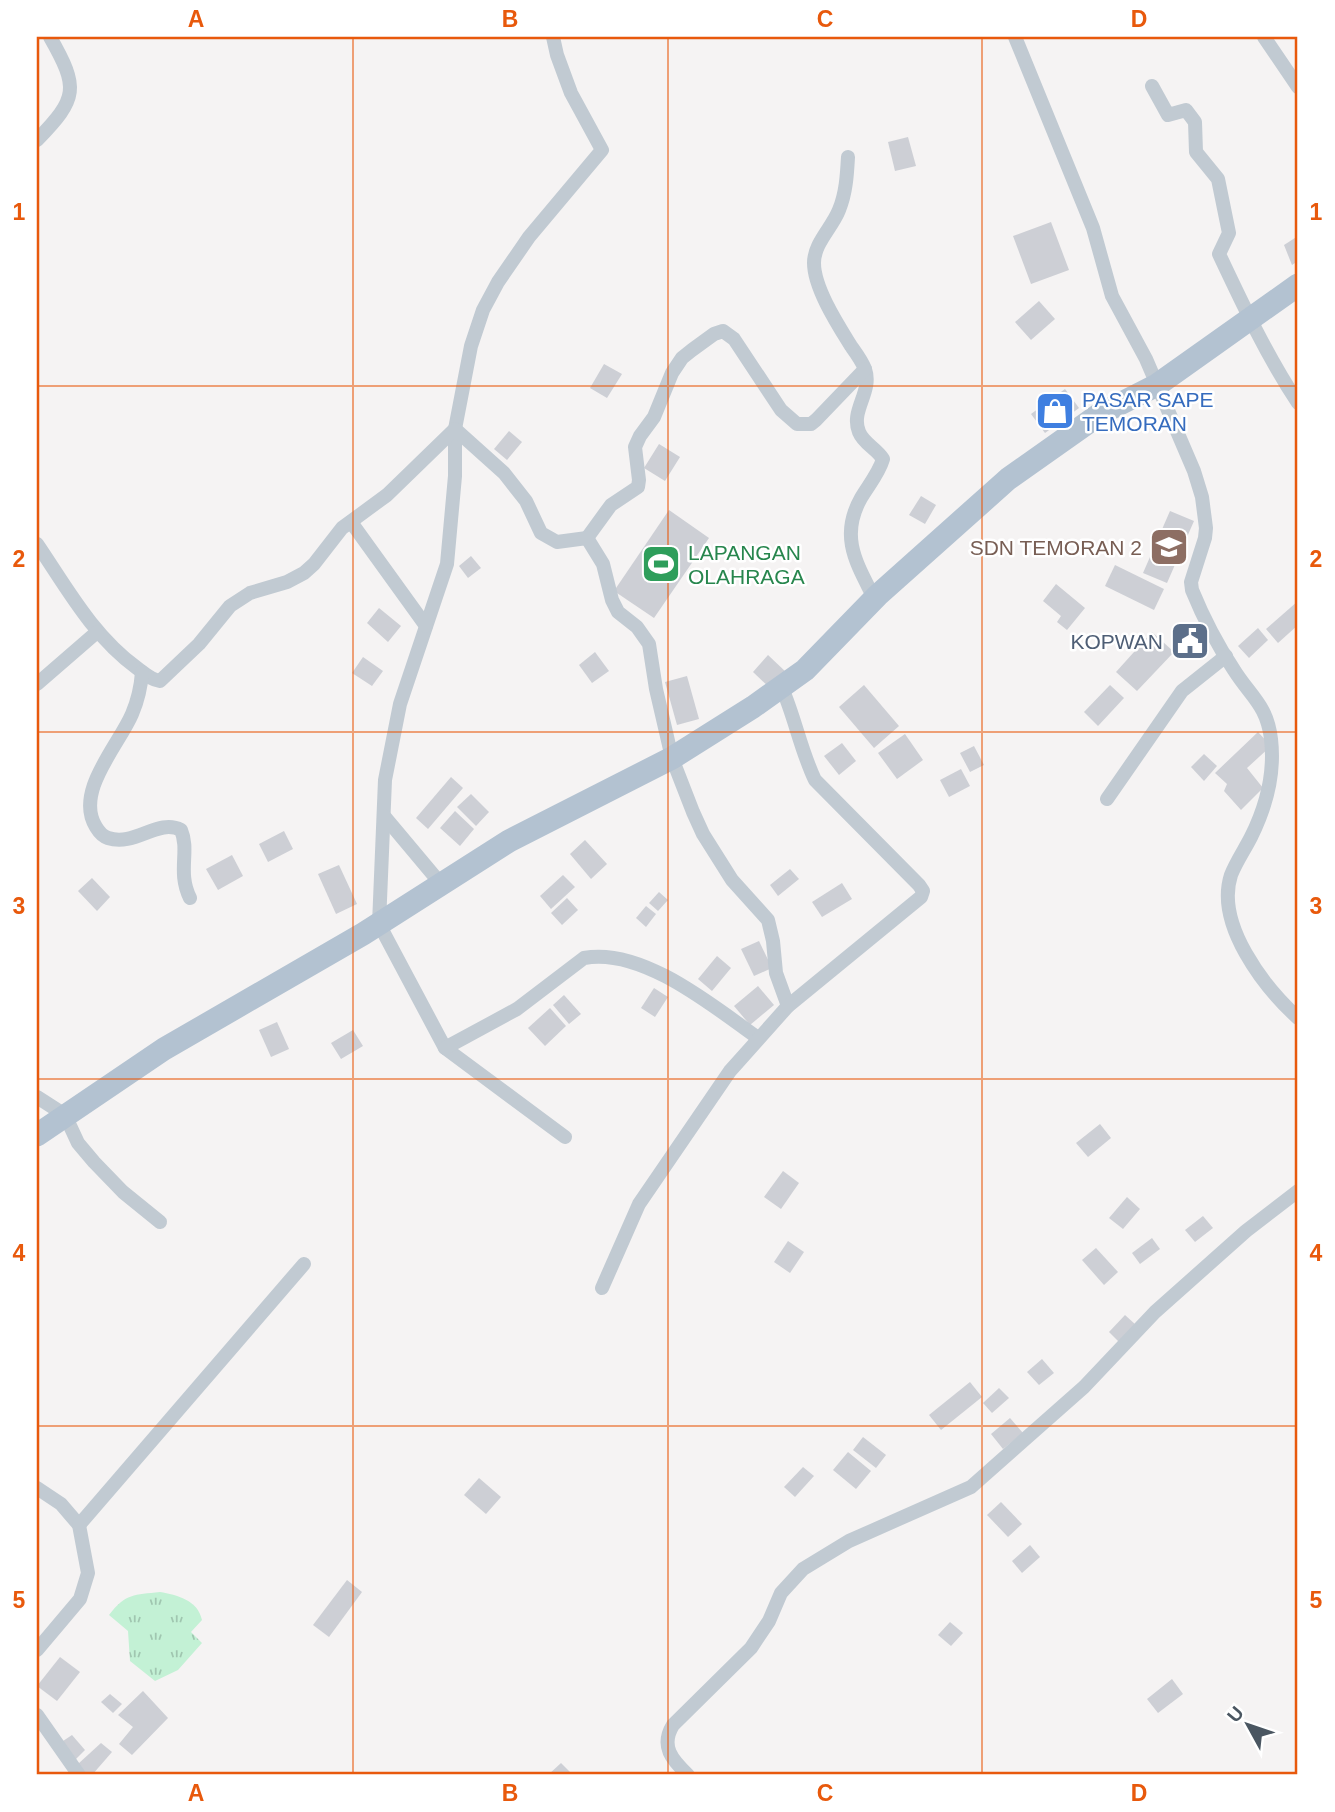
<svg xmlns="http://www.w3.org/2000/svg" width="1335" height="1812" font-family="Helvetica,sans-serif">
	<defs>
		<pattern id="grass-tufts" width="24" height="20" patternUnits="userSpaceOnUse" patternTransform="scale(1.75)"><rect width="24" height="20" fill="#c3f1d5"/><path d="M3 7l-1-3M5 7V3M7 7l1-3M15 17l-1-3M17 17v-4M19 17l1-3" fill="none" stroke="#a0c6b0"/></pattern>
	</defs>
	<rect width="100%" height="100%" fill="#f5f3f3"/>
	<path fill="url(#grass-tufts)" d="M 160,1592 C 177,1595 198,1600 202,1620 L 191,1632 L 202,1643 L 178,1670 L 155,1681 L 130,1661 L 128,1631 L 109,1615 C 126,1593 134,1595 160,1592 Z"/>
	<g fill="#cdcfd5">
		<path d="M 908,137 L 916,166 L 895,171 L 888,142 Z"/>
		<path d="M 1051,222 L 1069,270 L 1031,284 L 1013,236 Z"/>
		<path d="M 1298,236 L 1298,261 L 1292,265 L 1284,245 Z"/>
		<path d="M 1039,301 L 1055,319 L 1031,340 L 1015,322 Z"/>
		<path d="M 604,364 L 622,374 L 607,398 L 590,388 Z"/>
		<path d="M 1065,389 L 1079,408 L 1045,433 L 1031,414 Z"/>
		<path d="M 509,431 L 522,442 L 507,460 L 494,449 Z"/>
		<path d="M 659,444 L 680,457 L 665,481 L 644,468 Z"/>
		<path d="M 921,496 L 936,505 L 925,524 L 909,515 Z"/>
		<path d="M 669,510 L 709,538 L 654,618 L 614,591 Z"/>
		<path d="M 1170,511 L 1194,521 L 1167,583 L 1143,573 Z"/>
		<path d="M 471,556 L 481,568 L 468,578 L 459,566 Z"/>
		<path d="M 1115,565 L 1164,589 L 1154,610 L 1105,586 Z"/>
		<path d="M 1056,584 L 1085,608 L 1067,630 L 1057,622 L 1061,616 L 1043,601 Z"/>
		<path d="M 1298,601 L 1298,625 L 1278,643 L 1266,629 Z"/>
		<path d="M 379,608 L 401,626 L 388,642 L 367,623 Z"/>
		<path d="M 1190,623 L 1206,647 L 1190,658 L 1174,635 Z"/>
		<path d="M 1258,628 L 1268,640 L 1249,658 L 1238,646 Z"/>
		<path d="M 1152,632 L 1174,652 L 1137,691 L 1116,672 Z"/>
		<path d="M 595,652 L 609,671 L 592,683 L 579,665 Z"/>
		<path d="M 768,655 L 787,673 L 771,689 L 753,672 Z"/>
		<path d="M 363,657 L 383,671 L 372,686 L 352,673 Z"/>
		<path d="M 687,676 L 699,719 L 677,725 L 665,682 Z"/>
		<path d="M 864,685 L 899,726 L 874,748 L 839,707 Z"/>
		<path d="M 1110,685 L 1124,698 L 1098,726 L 1084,712 Z"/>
		<path d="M 1258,732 L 1271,746 L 1247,768 L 1263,788 L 1241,810 L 1224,791 L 1227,784 L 1215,773 Z"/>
		<path d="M 905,734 L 923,760 L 897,779 L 878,753 Z"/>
		<path d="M 842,743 L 856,761 L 839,775 L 824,756 Z"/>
		<path d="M 974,746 L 984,765 L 970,772 L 960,753 Z"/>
		<path d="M 1204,754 L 1217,766 L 1204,781 L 1191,767 Z"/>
		<path d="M 961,769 L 970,786 L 949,797 L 940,780 Z"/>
		<path d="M 451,777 L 463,788 L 428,829 L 416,818 Z"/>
		<path d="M 471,794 L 489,812 L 476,826 L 457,807 Z"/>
		<path d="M 455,811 L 474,829 L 460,846 L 440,828 Z"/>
		<path d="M 284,831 L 293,849 L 268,862 L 259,844 Z"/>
		<path d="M 585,840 L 607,864 L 591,879 L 570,854 Z"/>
		<path d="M 232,855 L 243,876 L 218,890 L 206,869 Z"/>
		<path d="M 339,865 L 357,904 L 336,914 L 318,874 Z"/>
		<path d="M 790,869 L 799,879 L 778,896 L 770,885 Z"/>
		<path d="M 563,875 L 575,887 L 551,909 L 540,896 Z"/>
		<path d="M 92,878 L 110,897 L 97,911 L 78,891 Z"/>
		<path d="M 842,883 L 852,899 L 822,917 L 812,902 Z"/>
		<path d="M 659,892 L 668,900 L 658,911 L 649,903 Z"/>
		<path d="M 567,898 L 578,910 L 562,925 L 551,913 Z"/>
		<path d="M 646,906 L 656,914 L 646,927 L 636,918 Z"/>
		<path d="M 759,941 L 772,968 L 754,976 L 741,949 Z"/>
		<path d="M 717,956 L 731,968 L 712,991 L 698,979 Z"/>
		<path d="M 758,986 L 774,1005 L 750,1025 L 734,1006 Z"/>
		<path d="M 654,988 L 668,997 L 655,1017 L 641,1008 Z"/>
		<path d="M 564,995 L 581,1014 L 569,1024 L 553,1005 Z"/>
		<path d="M 550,1008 L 566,1026 L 545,1046 L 528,1028 Z"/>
		<path d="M 277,1022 L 289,1049 L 271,1057 L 259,1030 Z"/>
		<path d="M 353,1030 L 363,1046 L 341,1059 L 331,1043 Z"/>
		<path d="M 1100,1124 L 1111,1138 L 1088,1157 L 1076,1143 Z"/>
		<path d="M 783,1171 L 799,1183 L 781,1209 L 764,1197 Z"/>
		<path d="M 1127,1197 L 1140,1209 L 1123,1229 L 1109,1218 Z"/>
		<path d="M 1203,1216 L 1213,1228 L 1195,1242 L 1185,1230 Z"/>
		<path d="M 1152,1238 L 1160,1249 L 1140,1264 L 1132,1253 Z"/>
		<path d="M 788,1241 L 804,1252 L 790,1273 L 774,1262 Z"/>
		<path d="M 1096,1248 L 1118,1272 L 1104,1285 L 1082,1260 Z"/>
		<path d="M 1125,1315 L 1136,1325 L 1119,1342 L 1109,1332 Z"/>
		<path d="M 1042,1359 L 1054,1373 L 1039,1385 L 1027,1372 Z"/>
		<path d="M 970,1382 L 982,1397 L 941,1430 L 929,1415 Z"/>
		<path d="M 999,1388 L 1009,1398 L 992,1413 L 983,1403 Z"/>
		<path d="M 1010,1418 L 1023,1433 L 1003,1449 L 991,1434 Z"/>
		<path d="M 863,1437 L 886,1455 L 876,1468 L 853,1450 Z"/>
		<path d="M 848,1452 L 871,1471 L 856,1489 L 833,1470 Z"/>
		<path d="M 803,1467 L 814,1476 L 795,1497 L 784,1487 Z"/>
		<path d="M 479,1478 L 501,1497 L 486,1514 L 464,1495 Z"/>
		<path d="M 1001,1502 L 1022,1524 L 1008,1537 L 987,1515 Z"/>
		<path d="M 1030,1545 L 1040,1557 L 1022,1573 L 1012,1561 Z"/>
		<path d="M 347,1580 L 362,1592 L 329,1637 L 313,1625 Z"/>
		<path d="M 950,1622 L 963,1633 L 951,1646 L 938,1635 Z"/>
		<path d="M 60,1657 L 80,1672 L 57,1701 L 37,1686 Z"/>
		<path d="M 1172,1679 L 1183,1694 L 1158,1713 L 1147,1699 Z"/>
		<path d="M 143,1691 L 168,1718 L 132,1755 L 119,1744 L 133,1727 L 118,1715 Z"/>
		<path d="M 110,1694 L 122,1704 L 113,1713 L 101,1702 Z"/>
		<path d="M 72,1735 L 85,1750 L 73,1762 L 60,1743 Z"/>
		<path d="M 101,1743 L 112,1752 L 92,1775 L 87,1775 L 78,1764 Z"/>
		<path d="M 561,1763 L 573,1775 L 548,1775 Z"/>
	</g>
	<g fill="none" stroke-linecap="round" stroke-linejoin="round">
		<g stroke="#c1cad2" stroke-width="14">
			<path d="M 553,37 L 557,55 L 571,93 L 602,150 L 529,237 L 498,282 L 483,310 L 471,346 L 455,429 L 455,476 L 447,564 L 400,704 L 385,780 L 379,924 L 445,1048 L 565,1137"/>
			<path d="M 1015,37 L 1093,228 L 1112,296 L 1146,359 L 1194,471 L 1202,497 L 1206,528 L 1205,538 L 1191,582 L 1192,590 C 1203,617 1218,646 1234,670 C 1251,697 1267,705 1271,739 C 1275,773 1266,807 1251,837 C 1245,849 1236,862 1231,875 C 1215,924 1264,987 1298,1018"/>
			<path d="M 1264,37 L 1298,87"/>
			<path d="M 1152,86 L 1168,115 L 1186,110 L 1195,122 L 1196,152 L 1218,179 L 1229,233 L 1219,254 C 1243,305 1267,356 1298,403"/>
			<path d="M 37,140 C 78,98 79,88 50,37"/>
			<path d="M 848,157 C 847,175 846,193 839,210 C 832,228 814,243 814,263 C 814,288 838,325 851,346 C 856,353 862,361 865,369 C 873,392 850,410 859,432 C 864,444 876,448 883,459 C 879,473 868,486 861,498 C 839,537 857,564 874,598"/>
			<path d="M 351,522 L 426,626"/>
			<path d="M 587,538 L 611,505 L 638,487 L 639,480 L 635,447 L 640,436 L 654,417 L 672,373 L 682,358 L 692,350 L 714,334 L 723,331 L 734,339 L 781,410 L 797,424 L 811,424 L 816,420 L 865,369"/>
			<path d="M 37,544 C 67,588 92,635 137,668 C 144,673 151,680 160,681 L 199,644 L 230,606 L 250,593 L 287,582 L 304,573 L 314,564 L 342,528 L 387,495 L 455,429 L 504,473 L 526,501 L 541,533 L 557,542 L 587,538 L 603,564 L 612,600 L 618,612 L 637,627 L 649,644 L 656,689 L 672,758 L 693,812 L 703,834 L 732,880 L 768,920 L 773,941 L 776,973 L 788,1006"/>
			<path d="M 142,672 C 141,687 138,700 132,714 C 119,745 74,792 96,827 C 99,832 102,836 108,838 C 135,847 158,818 181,830 C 190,851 177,872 190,898"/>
			<path d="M 37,684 L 97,632"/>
			<path d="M 1107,799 L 1182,691 L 1226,656"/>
			<path d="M 384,816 L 441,884"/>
			<path d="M 445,1048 L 517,1009 L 584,958 C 642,947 713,1006 758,1038"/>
			<path d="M 37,1097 L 65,1115 L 78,1143 L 94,1162 L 123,1192 L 160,1222"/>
			<path d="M 602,1288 L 639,1204 L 730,1071 L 788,1006 L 921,897 L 923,891 L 919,885 L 815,780 C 801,751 795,718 782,688"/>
			<path d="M 37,1488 L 61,1504 L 79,1525 L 88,1573 L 80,1599 L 37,1650"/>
			<path d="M 79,1525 L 304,1264"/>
			<path d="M 37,1715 L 79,1775"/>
			<path d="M 688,1775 C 672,1760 660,1746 673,1725 L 751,1648 L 769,1621 L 781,1593 L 803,1569 L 849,1541 L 971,1487 L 1084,1387 L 1155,1312 L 1246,1231 L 1298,1191"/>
		</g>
		<path stroke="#b3c2d1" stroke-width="23" d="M 37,1135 L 164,1049 L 363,934 L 509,841 L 672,758 L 753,707 L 805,670 L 878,595 L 1008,479 L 1100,414 L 1157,385 L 1298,285"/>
	</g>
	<path fill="none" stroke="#e8590c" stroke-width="2" stroke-opacity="0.55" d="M 353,37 L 353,1775M 668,37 L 668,1775M 982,37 L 982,1775M 37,386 L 1298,386M 37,732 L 1298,732M 37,1079 L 1298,1079M 37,1426 L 1298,1426"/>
	<defs>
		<g id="shop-square" transform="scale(2.0125)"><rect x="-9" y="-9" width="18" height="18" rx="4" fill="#3f7fe0" stroke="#fff"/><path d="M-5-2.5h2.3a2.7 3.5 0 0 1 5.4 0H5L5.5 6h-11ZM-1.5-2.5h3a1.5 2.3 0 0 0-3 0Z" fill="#fff"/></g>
		<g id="school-square" transform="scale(2.0125)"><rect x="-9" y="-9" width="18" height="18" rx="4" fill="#8d6e63" stroke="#fff"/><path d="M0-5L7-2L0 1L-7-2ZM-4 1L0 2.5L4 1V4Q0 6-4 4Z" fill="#fff"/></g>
		<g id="stadium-square" transform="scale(2.0125)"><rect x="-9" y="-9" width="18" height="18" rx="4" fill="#2e9e5b" stroke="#fff"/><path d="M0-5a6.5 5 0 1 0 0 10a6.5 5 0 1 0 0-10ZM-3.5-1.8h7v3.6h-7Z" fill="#fff"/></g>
		<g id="civic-square" transform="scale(2.0125)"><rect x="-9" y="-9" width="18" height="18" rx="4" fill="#5c6f8a" stroke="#fff"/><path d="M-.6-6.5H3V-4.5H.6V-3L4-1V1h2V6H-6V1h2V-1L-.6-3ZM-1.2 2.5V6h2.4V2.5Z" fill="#fff"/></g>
	</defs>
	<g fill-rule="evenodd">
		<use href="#shop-square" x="1055" y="411"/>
		<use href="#school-square" x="1169" y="547"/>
		<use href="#stadium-square" x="661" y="564"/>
		<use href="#civic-square" x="1190" y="641"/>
	</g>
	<g text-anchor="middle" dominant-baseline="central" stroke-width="5" stroke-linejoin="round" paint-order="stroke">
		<g font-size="21" fill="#366cbe" stroke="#fff" text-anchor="start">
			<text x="1082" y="399">PASAR SAPE<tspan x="1082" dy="24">TEMORAN</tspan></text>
		</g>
		<g font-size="21" fill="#785e54" stroke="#fff" text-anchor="end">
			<text x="1142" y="547">SDN TEMORAN 2</text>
		</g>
		<g font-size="21" fill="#27864d" stroke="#fff" text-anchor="start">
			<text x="688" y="552">LAPANGAN<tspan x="688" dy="24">OLAHRAGA</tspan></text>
		</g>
		<g font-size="21" fill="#4e5e75" stroke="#fff" text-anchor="end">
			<text x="1163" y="641">KOPWAN</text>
		</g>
	</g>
	<rect width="1335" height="1812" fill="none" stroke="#ffffff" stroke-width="77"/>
	<g transform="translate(1248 1725) rotate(310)" stroke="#ffffff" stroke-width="5" paint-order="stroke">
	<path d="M0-5L12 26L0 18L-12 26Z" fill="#4a5661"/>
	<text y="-10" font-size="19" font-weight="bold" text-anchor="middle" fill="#4a5661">U</text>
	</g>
	<rect x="38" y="38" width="1258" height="1735" fill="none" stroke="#e8590c" stroke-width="2.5"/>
	<g font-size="23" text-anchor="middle" font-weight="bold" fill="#e8590c">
		<text x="196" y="27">A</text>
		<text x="510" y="27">B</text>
		<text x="825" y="27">C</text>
		<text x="1139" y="27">D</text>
		<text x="19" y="220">1</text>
		<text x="1316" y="220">1</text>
		<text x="19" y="567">2</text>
		<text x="1316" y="567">2</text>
		<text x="19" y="914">3</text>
		<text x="1316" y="914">3</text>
		<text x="19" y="1261">4</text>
		<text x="1316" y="1261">4</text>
		<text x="19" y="1608">5</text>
		<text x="1316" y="1608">5</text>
		<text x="196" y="1801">A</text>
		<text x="510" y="1801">B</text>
		<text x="825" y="1801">C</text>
		<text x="1139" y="1801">D</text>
	</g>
</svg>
